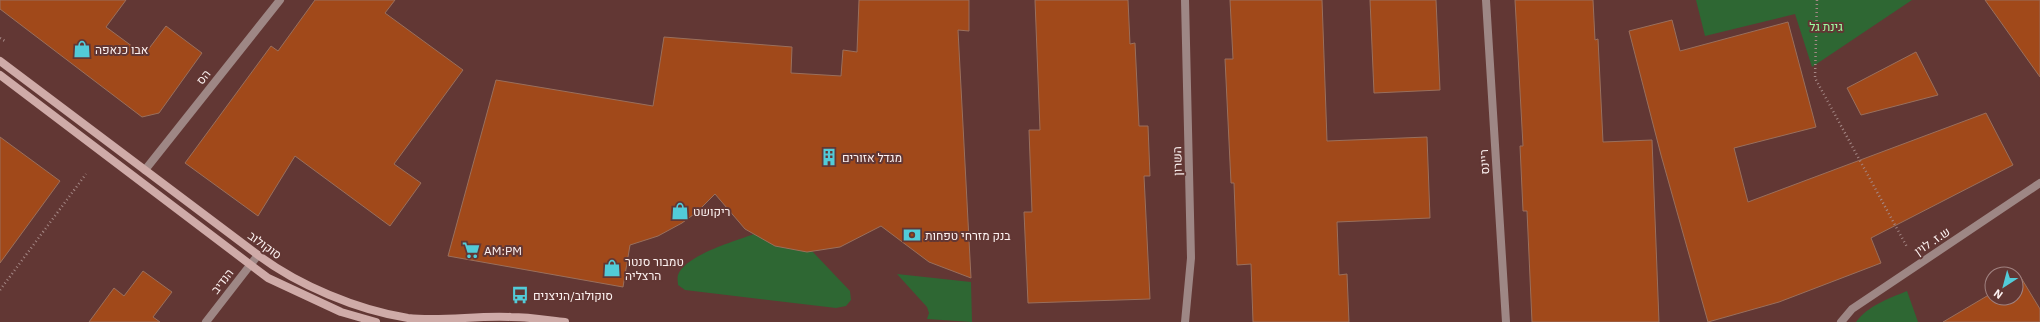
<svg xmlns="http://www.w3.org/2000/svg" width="2040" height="322" font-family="'IBM Plex Sans',Heebo,sans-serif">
	<rect width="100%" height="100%" fill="#623734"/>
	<g fill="#2e6733">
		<path d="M 1696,0 L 1912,0 L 1812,67 L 1795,14 L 1705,36 Z"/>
		<path d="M 754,234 L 812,251 L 850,291 L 851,300 L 846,306 L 836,308 L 685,290 L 678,285 C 678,282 677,278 678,275 C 685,255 736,241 754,234 Z"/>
		<path d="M 897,274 L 971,282 L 972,322 L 927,319 L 929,313 L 927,307 Z"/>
		<path d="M 1907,291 L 1918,322 L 1856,322 C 1869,305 1888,299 1907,291 Z"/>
	</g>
	<g fill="#a1491a" stroke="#9a6f5c">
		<path d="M 0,0 L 126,0 L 106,27 L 144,55 L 166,26 L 202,53 L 159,113 L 142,117 L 0,9 Z"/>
		<path d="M 315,0 L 395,0 L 385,13 L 463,70 L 394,164 L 421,183 L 390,226 L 295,156 L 258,216 L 185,163 L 271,46 L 278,51 Z"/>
		<path d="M 859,0 L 969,0 L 969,31 L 958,30 L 971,278 L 929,262 L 881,226 L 840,247 L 807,252 L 775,246 L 745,229 L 715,194 L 697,212 L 682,223 L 658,236 L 630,245 L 623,287 L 448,256 L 496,80 L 653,106 L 664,37 L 792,47 L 791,73 L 841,76 L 843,50 L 857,52 Z"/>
		<path d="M 1035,0 L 1128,0 L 1130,44 L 1135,43 L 1139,126 L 1148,126 L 1150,176 L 1144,176 L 1150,299 L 1028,303 L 1024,212 L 1032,212 L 1029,130 L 1040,130 Z"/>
		<path d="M 1230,0 L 1322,0 L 1327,141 L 1427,137 L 1430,218 L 1337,222 L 1339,275 L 1347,274 L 1349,322 L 1253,322 L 1251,264 L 1237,265 L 1234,183 L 1231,183 L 1225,59 L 1233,59 Z"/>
		<path d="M 1370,0 L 1436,0 L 1440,90 L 1374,93 Z"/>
		<path d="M 1515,0 L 1593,0 L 1595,40 L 1598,39 L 1603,142 L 1652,140 L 1659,322 L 1532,322 L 1527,211 L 1523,211 L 1520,146 L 1523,146 Z"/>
		<path d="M 1985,0 L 2040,0 L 2040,77 Z"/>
		<path d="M 1672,20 L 1680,51 L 1788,22 L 1816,127 L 1734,148 L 1748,202 L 1986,113 L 2013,165 L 1871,238 L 1881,263 L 1779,302 L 1708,322 L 1661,155 L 1629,31 Z"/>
		<path d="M 1916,52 L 1938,95 L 1861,115 L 1847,88 Z"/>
		<path d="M 0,137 L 60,181 L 0,263 Z"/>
		<path d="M 143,271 L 172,292 L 153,317 L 160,322 L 89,322 L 114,288 L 124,296 Z"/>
		<path d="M 2020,276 L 2040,309 L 2040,322 L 1943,322 L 1992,293 L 1992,298 L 2016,298 L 2016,279 Z"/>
	</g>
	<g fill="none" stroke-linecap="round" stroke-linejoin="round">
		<g stroke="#a58886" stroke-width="2.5" stroke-dasharray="1 3" stroke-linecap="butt">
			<path d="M 1817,0 L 1815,78 L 1907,247"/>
			<path d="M 0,38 L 5,41"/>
			<path d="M 0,290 L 86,174"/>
		</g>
		<g stroke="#9e8785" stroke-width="8">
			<path d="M 1486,0 L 1506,322"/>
			<path d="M 145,170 L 280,0"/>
			<path d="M 206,322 L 258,255"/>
			<path d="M 1185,322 L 1191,258 L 1185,0"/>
			<path d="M 1841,322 L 1852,309 L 2040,183"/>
		</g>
		<g stroke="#cfaba8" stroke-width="8">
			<path d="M 0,61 L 258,255 C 298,285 357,310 408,318 C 442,322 477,315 511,317 C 529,317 547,320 565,322"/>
			<path d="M 0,75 L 268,278 L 341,312 L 376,322"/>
		</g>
	</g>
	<defs>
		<g id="shop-bare" transform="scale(1.38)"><path d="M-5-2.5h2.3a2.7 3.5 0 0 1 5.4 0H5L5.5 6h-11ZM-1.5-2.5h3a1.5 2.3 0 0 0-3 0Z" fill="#52cbd8" stroke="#623734" stroke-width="2.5" paint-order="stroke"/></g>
		<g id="building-bare" transform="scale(1.38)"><path d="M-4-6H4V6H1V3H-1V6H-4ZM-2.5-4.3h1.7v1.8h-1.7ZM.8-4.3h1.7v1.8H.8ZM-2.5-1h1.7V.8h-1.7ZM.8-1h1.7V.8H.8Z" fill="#52cbd8" stroke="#623734" stroke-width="2.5" paint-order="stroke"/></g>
		<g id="bank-bare" transform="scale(1.38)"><path d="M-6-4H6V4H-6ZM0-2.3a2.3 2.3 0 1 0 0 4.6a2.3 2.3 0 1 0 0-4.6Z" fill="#52cbd8" stroke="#623734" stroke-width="2.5" paint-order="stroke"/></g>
		<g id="supermarket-bare" transform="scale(1.38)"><path d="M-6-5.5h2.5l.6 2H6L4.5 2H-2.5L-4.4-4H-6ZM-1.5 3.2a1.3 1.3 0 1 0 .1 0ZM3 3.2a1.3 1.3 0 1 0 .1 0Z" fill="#52cbd8" stroke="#623734" stroke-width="2.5" paint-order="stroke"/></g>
		<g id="bus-bare" transform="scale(1.38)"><path d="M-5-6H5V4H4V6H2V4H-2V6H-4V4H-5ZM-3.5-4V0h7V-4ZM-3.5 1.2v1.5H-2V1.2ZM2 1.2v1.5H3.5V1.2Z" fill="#52cbd8" stroke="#623734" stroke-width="2.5" paint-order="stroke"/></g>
	</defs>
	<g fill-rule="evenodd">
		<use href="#shop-bare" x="82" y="49"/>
		<use href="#building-bare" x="829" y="157"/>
		<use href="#shop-bare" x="680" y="211"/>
		<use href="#bank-bare" x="912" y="235"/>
		<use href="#supermarket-bare" x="471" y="250"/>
		<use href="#shop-bare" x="612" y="268"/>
		<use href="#bus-bare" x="520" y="295"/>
	</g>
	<g text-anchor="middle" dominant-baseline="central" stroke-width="4" stroke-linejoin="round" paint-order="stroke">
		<g font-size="12" fill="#9efea2" stroke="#623734">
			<text x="1826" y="26">גינת גל</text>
		</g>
		<g font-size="12" fill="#fdf2f1" stroke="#623734" text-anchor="start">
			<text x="95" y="49">אבו כנאפה</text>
			<text x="842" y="157">מגדל אזורים</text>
			<text x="693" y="211">ריקושט</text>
			<text x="925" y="235">בנק מזרחי טפחות</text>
			<text x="484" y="250">AM:PM</text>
			<text x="625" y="261">טמבור סנטר<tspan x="625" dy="14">הרצליה</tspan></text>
			<text x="533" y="295">סוקולוב/הניצנים</text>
		</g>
		<g font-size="12" fill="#fdf2f1" stroke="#623734">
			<text transform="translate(203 77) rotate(-51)">הס</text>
			<text transform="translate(1177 161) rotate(-91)">השרון</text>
			<text transform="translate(1484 162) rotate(-93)">ריינס</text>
			<text transform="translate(1932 241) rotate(-34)">ש.ז. לוין</text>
			<text transform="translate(265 245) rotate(36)">סוקולוב</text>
			<text transform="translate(222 281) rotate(-52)">הנדיב</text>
		</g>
	</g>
	<g transform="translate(2004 286) rotate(216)"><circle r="19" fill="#623734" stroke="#a08280"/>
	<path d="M0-3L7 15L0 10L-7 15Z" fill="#52cbd8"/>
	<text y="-6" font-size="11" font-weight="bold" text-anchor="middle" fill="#fdf2f1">N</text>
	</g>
</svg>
